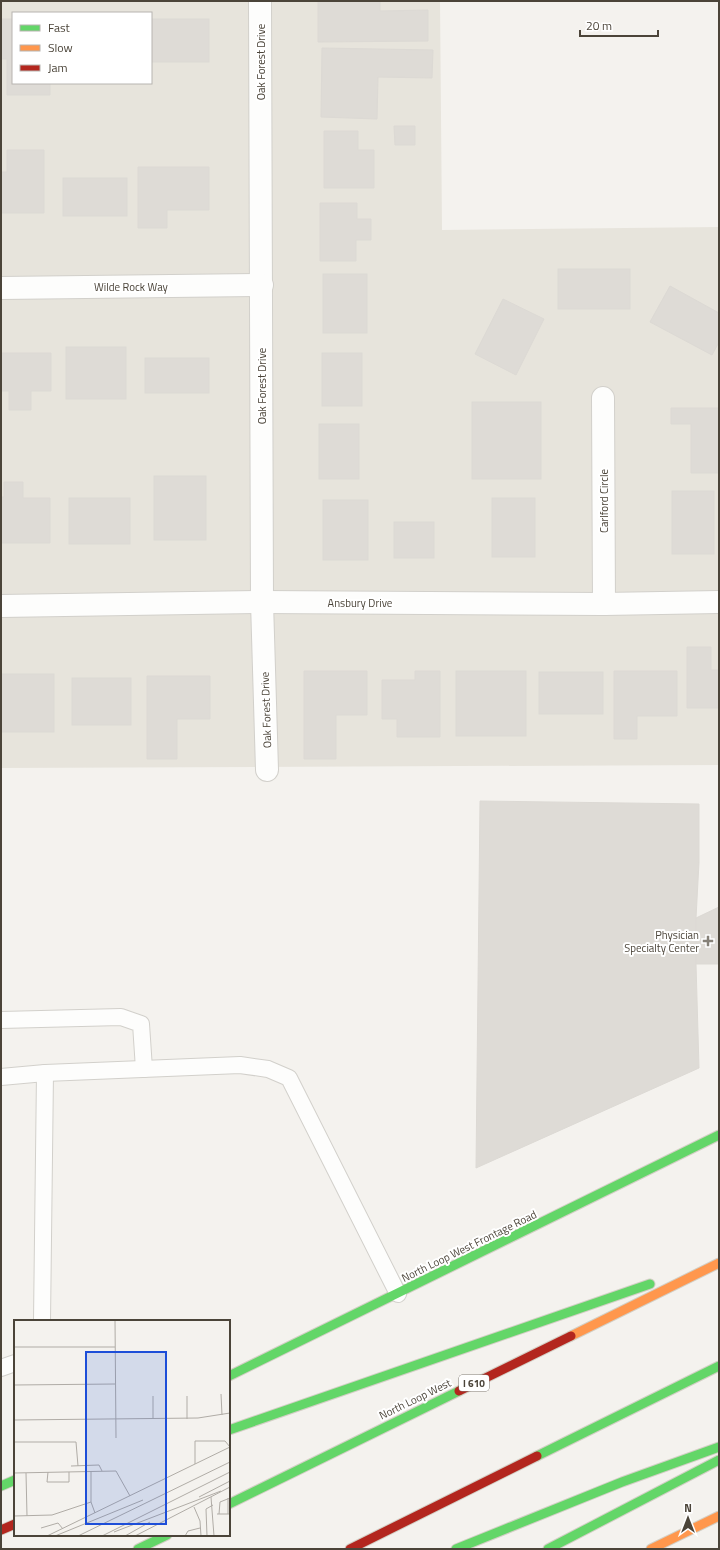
<svg xmlns="http://www.w3.org/2000/svg" width="720" height="1550" font-family="'Titillium Web',sans-serif">
	<rect width="100%" height="100%" fill="#f4f2ee"/>
	<path fill="#e7e4dc" fill-rule="evenodd" d="M 1,1 L 440,1 L 442,230 L 719,227 L 719,765 L 1,768 ZM 13,13 L 151,13 L 151,83 L 13,83 Z"/>
	<g fill="#dedbd6" stroke="#dcd9d4">
		<path d="M 318,1 L 380,1 L 380,11 L 428,10 L 428,41 L 318,42 Z"/>
		<path d="M 1,19 L 13,19 L 13,83 L 50,83 L 50,95 L 7,95 L 7,59 L 1,59 Z"/>
		<rect x="151" y="19" width="58" height="43"/>
		<path d="M 322,48 L 433,50 L 432,78 L 378,77 L 377,119 L 321,117 Z"/>
		<path d="M 394,126 L 415,126 L 415,145 L 395,145 Z"/>
		<path d="M 324,131 L 358,131 L 358,150 L 374,150 L 374,188 L 324,188 Z"/>
		<path d="M 7,150 L 44,150 L 44,213 L 1,213 L 1,172 L 7,172 Z"/>
		<path d="M 138,167 L 209,167 L 209,210 L 167,210 L 167,228 L 138,228 Z"/>
		<rect x="63" y="178" width="64" height="38"/>
		<path d="M 320,203 L 357,203 L 357,219 L 371,219 L 371,240 L 356,240 L 356,261 L 320,261 Z"/>
		<rect x="558" y="269" width="72" height="40"/>
		<rect x="323" y="274" width="44" height="59"/>
		<path d="M 670,286 L 719,313 L 719,342 L 712,355 L 650,322 Z"/>
		<path d="M 503,299 L 544,319 L 516,375 L 475,354 Z"/>
		<rect x="66" y="347" width="60" height="52"/>
		<path d="M 1,353 L 51,353 L 51,391 L 31,391 L 31,410 L 9,410 L 9,391 L 1,391 Z"/>
		<rect x="322" y="353" width="40" height="53"/>
		<rect x="145" y="358" width="64" height="35"/>
		<rect x="472" y="402" width="69" height="77"/>
		<path d="M 671,408 L 719,408 L 719,473 L 691,473 L 691,424 L 671,424 Z"/>
		<rect x="319" y="424" width="40" height="55"/>
		<rect x="154" y="476" width="52" height="64"/>
		<path d="M 4,482 L 23,482 L 23,498 L 50,498 L 50,543 L 1,543 L 1,497 L 4,497 Z"/>
		<rect x="672" y="491" width="42" height="63"/>
		<rect x="69" y="498" width="61" height="46"/>
		<rect x="492" y="498" width="43" height="59"/>
		<rect x="323" y="500" width="45" height="60"/>
		<rect x="394" y="522" width="40" height="36"/>
		<path d="M 687,647 L 711,647 L 711,670 L 719,670 L 719,708 L 687,708 Z"/>
		<path d="M 304,671 L 367,671 L 367,715 L 336,715 L 336,759 L 304,759 Z"/>
		<path d="M 415,671 L 440,671 L 440,737 L 397,737 L 397,719 L 382,719 L 382,680 L 415,680 Z"/>
		<rect x="456" y="671" width="70" height="65"/>
		<path d="M 614,671 L 677,671 L 677,716 L 637,716 L 637,739 L 614,739 Z"/>
		<rect x="539" y="672" width="64" height="42"/>
		<rect x="1" y="674" width="53" height="58"/>
		<path d="M 147,676 L 210,676 L 210,719 L 177,719 L 177,759 L 147,759 Z"/>
		<rect x="72" y="678" width="59" height="47"/>
		<path d="M 480,801 L 699,804 L 699,862 L 696,918 L 696,964 L 699,1068 L 476,1168 Z"/>
		<path d="M 719,907 L 719,964 L 696,964 L 696,918 Z"/>
	</g>
	<g fill="none" stroke-linecap="round" stroke-linejoin="round">
		<g stroke="#d2d0cb" stroke-width="18">
			<g id="lane">
				<path d="M 1,1020 L 121,1017 L 141,1024 L 144,1069"/>
				<path d="M 1,1077 L 45,1073 L 240,1065 L 268,1069 L 289,1078 L 398,1294"/>
				<path d="M 42,1321 L 45,1073"/>
				<path d="M 1,1368 L 15,1363"/>
			</g>
		</g>
		<g stroke="#d2d0cb" stroke-width="24">
			<g id="street">
				<path d="M 260,1 L 262,602 L 267,770"/>
				<path d="M 1,288 L 262,285"/>
				<path d="M 603,398 L 604,604"/>
				<path d="M 1,606 L 262,602 L 604,604 L 719,602"/>
			</g>
		</g>
		<g stroke="#d3cfc5" stroke-width="11">
			<g id="fast">
				<path d="M 229,1376 L 719,1135"/>
				<path d="M 229,1430 L 650,1284"/>
				<path d="M 537,1456 L 719,1366"/>
				<path d="M 1,1486 L 15,1480"/>
				<path d="M 229,1504 L 459,1391"/>
				<path d="M 138,1549 L 167,1535"/>
				<path d="M 456,1549 L 622,1482 L 719,1447"/>
				<path d="M 548,1549 L 719,1460"/>
			</g>
		</g>
		<g stroke="#d3cfc5" stroke-width="11">
			<g id="slow">
				<path d="M 571,1336 L 719,1263"/>
				<path d="M 651,1549 L 719,1516"/>
			</g>
		</g>
		<g stroke="#d3cfc5" stroke-width="11">
			<g id="jam">
				<path d="M 459,1391 L 571,1336"/>
				<path d="M 1,1530 L 15,1524"/>
				<path d="M 350,1549 L 537,1456"/>
			</g>
		</g>
		<use href="#lane" stroke="#fdfdfc" stroke-width="16"/>
		<use href="#street" stroke="#fdfdfc" stroke-width="22"/>
		<use href="#fast" stroke="#63d668" stroke-width="9"/>
		<use href="#slow" stroke="#ff974d" stroke-width="9"/>
		<use href="#jam" stroke="#b3261e" stroke-width="9"/>
	</g>
	<path fill="#868178" stroke="#fff" stroke-width="1.5" d="M706 935h4v4h4v4h-4v4h-4v-4h-4v-4h4z"/>
	<g text-anchor="middle" dominant-baseline="central" stroke-width="4" stroke-linejoin="round" paint-order="stroke">
		<rect fill="#fff" stroke="#817c74" stroke-width="1" x="459" y="1375" width="30" height="16" rx="3"/>
		<g font-size="10" font-weight="bold" fill="#4b4439">
			<text x="474" y="1383">I 610</text>
		</g>
		<g font-size="11" fill="#4b4439" stroke="#fff">
			<text transform="translate(261 62) rotate(-90)">Oak Forest Drive</text>
			<text x="131" y="287">Wilde Rock Way</text>
			<text transform="translate(262 386) rotate(-90)">Oak Forest Drive</text>
			<text transform="translate(604 501) rotate(-90)">Carlford Circle</text>
			<text x="360" y="603">Ansbury Drive</text>
			<text transform="translate(266 710) rotate(-92)">Oak Forest Drive</text>
			<text transform="translate(469 1246) rotate(-26)">North Loop West Frontage Road</text>
			<text transform="translate(415 1399) rotate(-26)">North Loop West</text>
		</g>
		<g font-size="11" fill="#4b4439" stroke="#fff" text-anchor="end">
			<text x="699" y="935">Physician<tspan x="699" dy="13">Specialty Center</tspan></text>
		</g>
	</g>
	<g transform="translate(14 1320)">
		<rect width="216" height="216" fill="#f4f2ee"/>
		<path fill="none" stroke="#b0aca6" stroke-width="1" d="M 101,0 L 102,118M 0,27 L 101,27M 0,65 L 101,64M 207,74 L 208,95M 139,76 L 139,99M 173,76 L 173,99M 0,100 L 184,98 L 216,93M 0,122 L 62,122 L 64,146M 181,144 L 181,121 L 211,121 L 216,127M 57,146 L 85,145 L 88,151M 77,151 L 77,182 L 81,193M 34,152 L 33,162 L 55,162 L 55,152M 0,153 L 102,151 L 116,176M 12,153 L 13,196M 185,177 L 216,161M 197,177 L 200,216M 214,178 L 214,194M 180,187 L 186,201 L 187,216M 203,194 L 216,194M 205,194 L 206,182 L 216,178M 0,196 L 38,195 L 77,182M 27,208 L 44,203 L 49,209M 100,212 L 207,171M 33,216 L 216,127M 41,216 L 129,180M 64,216 L 216,142M 88,216 L 216,152M 111,216 L 136,202M 121,216 L 216,167M 171,216 L 174,211 L 186,208M 193,216 L 192,189 L 199,185"/>
		<path fill="#1d4ed8" fill-opacity="0.15" stroke="#1d4ed8" stroke-width="2" d="M 72,32 L 152,32 L 152,204 L 72,204 Z"/>
		<rect width="216" height="216" fill="none" stroke="#4b4439" stroke-width="2"/>
	</g>
	<rect width="720" height="1550" fill="none" stroke="#4b4439" stroke-width="4"/>
	<rect x="12" y="12" width="140" height="72" fill="#ffffff" stroke="#b7b4b0"/>
	<rect x="20" y="25" width="20" height="6" fill="#63d668" stroke="#b7b4b0"/>
	<text x="48" y="32" font-size="12" fill="#4b4439">Fast</text>
	<rect x="20" y="45" width="20" height="6" fill="#ff974d" stroke="#b7b4b0"/>
	<text x="48" y="52" font-size="12" fill="#4b4439">Slow</text>
	<rect x="20" y="65" width="20" height="6" fill="#b3261e" stroke="#b7b4b0"/>
	<text x="48" y="72" font-size="12" fill="#4b4439">Jam</text>
	<g transform="translate(688 1518)" stroke="#ffffff" stroke-width="3" paint-order="stroke">
	<path d="M0-3L7 15L0 10L-7 15Z" fill="#4b4439"/>
	<text y="-6" font-size="11" font-weight="bold" text-anchor="middle" fill="#4b4439">N</text>
	</g>
	<path d="M580 30v6h78v-6" fill="none" stroke="#4b4439" stroke-width="2"/>
	<text x="586" y="30" font-size="12" fill="#4b4439" stroke="#ffffff" stroke-width="3" paint-order="stroke">20 m</text>
</svg>
